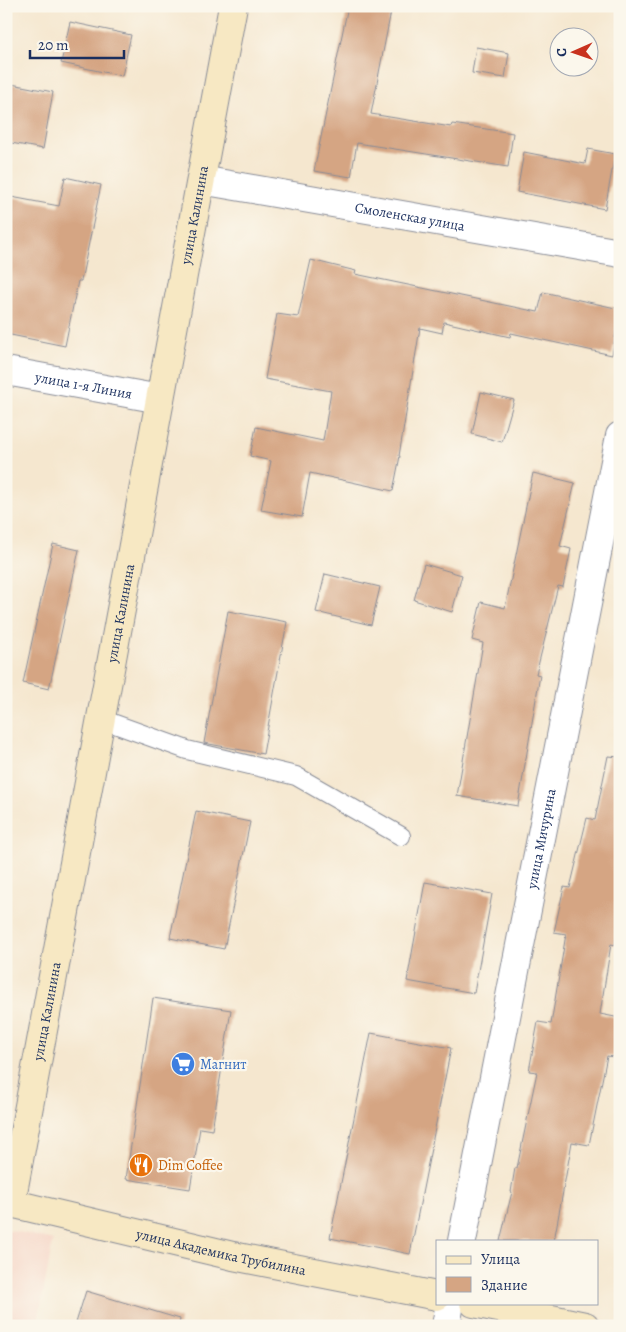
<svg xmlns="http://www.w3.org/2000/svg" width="626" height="1332" font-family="Alegreya,serif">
	<rect width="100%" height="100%" fill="#fbf7ec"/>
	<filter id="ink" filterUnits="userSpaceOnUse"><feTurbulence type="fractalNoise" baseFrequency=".02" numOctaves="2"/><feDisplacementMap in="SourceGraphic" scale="10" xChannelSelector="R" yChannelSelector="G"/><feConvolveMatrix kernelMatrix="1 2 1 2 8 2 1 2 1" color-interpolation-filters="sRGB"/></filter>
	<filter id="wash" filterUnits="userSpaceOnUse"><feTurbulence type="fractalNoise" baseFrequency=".0096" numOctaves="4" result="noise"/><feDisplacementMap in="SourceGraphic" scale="20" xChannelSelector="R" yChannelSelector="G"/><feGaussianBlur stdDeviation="1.12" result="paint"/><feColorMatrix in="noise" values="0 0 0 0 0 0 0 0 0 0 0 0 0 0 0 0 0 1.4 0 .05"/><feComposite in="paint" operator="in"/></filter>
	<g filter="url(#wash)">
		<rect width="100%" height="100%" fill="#f5e7cf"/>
		<path fill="#f5d2c2" d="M 6,1229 L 53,1240 L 37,1326 L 6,1326 Z"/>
		<g id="blocks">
			<g fill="#d5a583">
				<path d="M 348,6 L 392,6 L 371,114 L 451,127 L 452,124 L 513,133 L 508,167 L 357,143 L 351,177 L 314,171 Z"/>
				<path d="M 70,22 L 131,35 L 122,76 L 61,63 Z"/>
				<path d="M 476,47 L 509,53 L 505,78 L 472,73 Z"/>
				<path d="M 6,83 L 53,92 L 43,149 L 6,142 Z"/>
				<path d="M 588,149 L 615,154 L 605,209 L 517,192 L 524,152 L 585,164 Z"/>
				<path d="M 65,177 L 101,185 L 81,281 L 78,281 L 65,346 L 6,334 L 6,196 L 59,206 Z"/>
				<path d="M 311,260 L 356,271 L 355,274 L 538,312 L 543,292 L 620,309 L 612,355 L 511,333 L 510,337 L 444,322 L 442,333 L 420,328 L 399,456 L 400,456 L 393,491 L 310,473 L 302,517 L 261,510 L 271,461 L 250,456 L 256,427 L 323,441 L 331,391 L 265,379 L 277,314 L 298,317 Z"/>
				<path d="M 481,392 L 514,400 L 502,442 L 472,434 Z"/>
				<path d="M 533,473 L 575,483 L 560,546 L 571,549 L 563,587 L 558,586 L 536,674 L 540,675 L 518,806 L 457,796 L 483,643 L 472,640 L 481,602 L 505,608 Z"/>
				<path d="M 53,544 L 79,550 L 49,689 L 23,683 Z"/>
				<path d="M 424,564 L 462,575 L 452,612 L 414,600 Z"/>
				<path d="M 325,574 L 380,587 L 371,625 L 316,612 Z"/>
				<path d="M 228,611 L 287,622 L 263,754 L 204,743 Z"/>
				<path d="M 608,756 L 620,757 L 620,921 L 615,945 L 611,944 L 600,1014 L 620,1018 L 620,1058 L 607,1056 L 589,1145 L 572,1142 L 554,1241 L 500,1241 L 512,1192 L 511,1192 L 515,1168 L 517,1168 L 537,1072 L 529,1071 L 538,1022 L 551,1024 L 566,934 L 554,932 L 564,887 L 570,888 L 587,818 L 595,820 Z"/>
				<path d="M 196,811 L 250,822 L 224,949 L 170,938 Z"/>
				<path d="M 425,882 L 492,894 L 474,993 L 407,981 Z"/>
				<path d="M 153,998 L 231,1010 L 212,1130 L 200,1128 L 190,1189 L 126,1179 Z"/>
				<path d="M 371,1033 L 451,1048 L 410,1254 L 330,1238 Z"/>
				<path d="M 86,1291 L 180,1319 L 179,1326 L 75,1326 Z"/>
			</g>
		</g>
	</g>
	<g filter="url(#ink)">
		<use href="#blocks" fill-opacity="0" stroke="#888b96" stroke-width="1"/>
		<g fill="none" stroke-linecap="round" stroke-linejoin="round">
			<g stroke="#888b96" stroke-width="20">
				<path id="lane" d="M 101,719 L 187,750 L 296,776 L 401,836"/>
			</g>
			<g stroke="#888b96" stroke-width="30">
				<g id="street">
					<path id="s1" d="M 201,180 L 620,253"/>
					<path id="s2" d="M 6,371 L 160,399"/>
					<path id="s3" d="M 462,1241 L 620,436"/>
					<path d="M 446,1326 L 450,1303"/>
				</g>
			</g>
			<g stroke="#888b96" stroke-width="30">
				<g id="secondary">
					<path id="s4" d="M 6,1202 L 233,1256 L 437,1296"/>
					<path id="s5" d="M 11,1203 L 233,6"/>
					<path d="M 474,1303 L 585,1326"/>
				</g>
			</g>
			<use href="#lane" stroke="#fff" stroke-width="18"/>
			<use href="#street" stroke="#fff" stroke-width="28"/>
			<use href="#secondary" stroke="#f7e8c3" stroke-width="28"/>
		</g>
	</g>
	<defs>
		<g id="supermarket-disc" transform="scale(1.25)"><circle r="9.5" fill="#3f7fe0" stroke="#fbf7ec"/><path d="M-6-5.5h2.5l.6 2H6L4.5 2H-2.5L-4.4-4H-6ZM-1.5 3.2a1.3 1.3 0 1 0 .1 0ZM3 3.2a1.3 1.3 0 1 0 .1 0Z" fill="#fff"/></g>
		<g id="restaurant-disc" transform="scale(1.25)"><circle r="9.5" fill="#e8710a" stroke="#fbf7ec"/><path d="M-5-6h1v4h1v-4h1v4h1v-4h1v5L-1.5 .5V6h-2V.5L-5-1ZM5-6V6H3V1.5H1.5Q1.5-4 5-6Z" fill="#fff"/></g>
	</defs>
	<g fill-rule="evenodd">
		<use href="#supermarket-disc" x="183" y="1064"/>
		<use href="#restaurant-disc" x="141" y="1165"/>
	</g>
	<g text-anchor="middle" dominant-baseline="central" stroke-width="4.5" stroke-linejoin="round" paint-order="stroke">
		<g font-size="14" fill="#1b2f5e" stroke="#fbf7ec">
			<text stroke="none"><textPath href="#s5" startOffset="1005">улица Калинина</textPath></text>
			<text stroke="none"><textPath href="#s1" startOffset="212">Смоленская улица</textPath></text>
			<text stroke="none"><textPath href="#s2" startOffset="79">улица 1-я Линия</textPath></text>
			<text stroke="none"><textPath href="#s5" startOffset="600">улица Калинина</textPath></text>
			<text stroke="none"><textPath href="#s3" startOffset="410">улица Мичурина</textPath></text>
			<text stroke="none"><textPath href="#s5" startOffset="195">улица Калинина</textPath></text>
			<text stroke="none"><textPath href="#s4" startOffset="221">улица Академика Трубилина</textPath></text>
		</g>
		<g font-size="14" fill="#366cbe" stroke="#fbf7ec" text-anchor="start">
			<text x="200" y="1064">Магнит</text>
		</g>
		<g font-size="14" fill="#c56008" stroke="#fbf7ec" text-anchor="start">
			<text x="158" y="1165">Dim Coffee</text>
		</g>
	</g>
	<rect width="626" height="1332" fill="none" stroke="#fbf7ec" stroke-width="25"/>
	<rect x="436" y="1240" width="162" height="65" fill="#fbf7ec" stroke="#a1a7b3"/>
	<rect x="446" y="1256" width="25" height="8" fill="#f7e8c3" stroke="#a1a7b3"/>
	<text x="481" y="1264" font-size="15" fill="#1b2f5e">Улица</text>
	<rect x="446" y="1277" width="25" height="15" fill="#d5a583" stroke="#a1a7b3"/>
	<text x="481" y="1290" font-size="15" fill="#1b2f5e">Здание</text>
	<g transform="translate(574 52) rotate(268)"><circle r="24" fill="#fbf7ec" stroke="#a1a7b3"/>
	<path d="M0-4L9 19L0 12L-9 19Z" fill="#c8321e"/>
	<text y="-8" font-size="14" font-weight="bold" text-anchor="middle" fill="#1b2f5e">С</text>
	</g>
	<path d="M30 50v8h94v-8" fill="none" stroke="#1b2f5e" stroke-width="2.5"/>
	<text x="38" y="50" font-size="15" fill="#1b2f5e" stroke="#fbf7ec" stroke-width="4" paint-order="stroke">20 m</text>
</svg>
